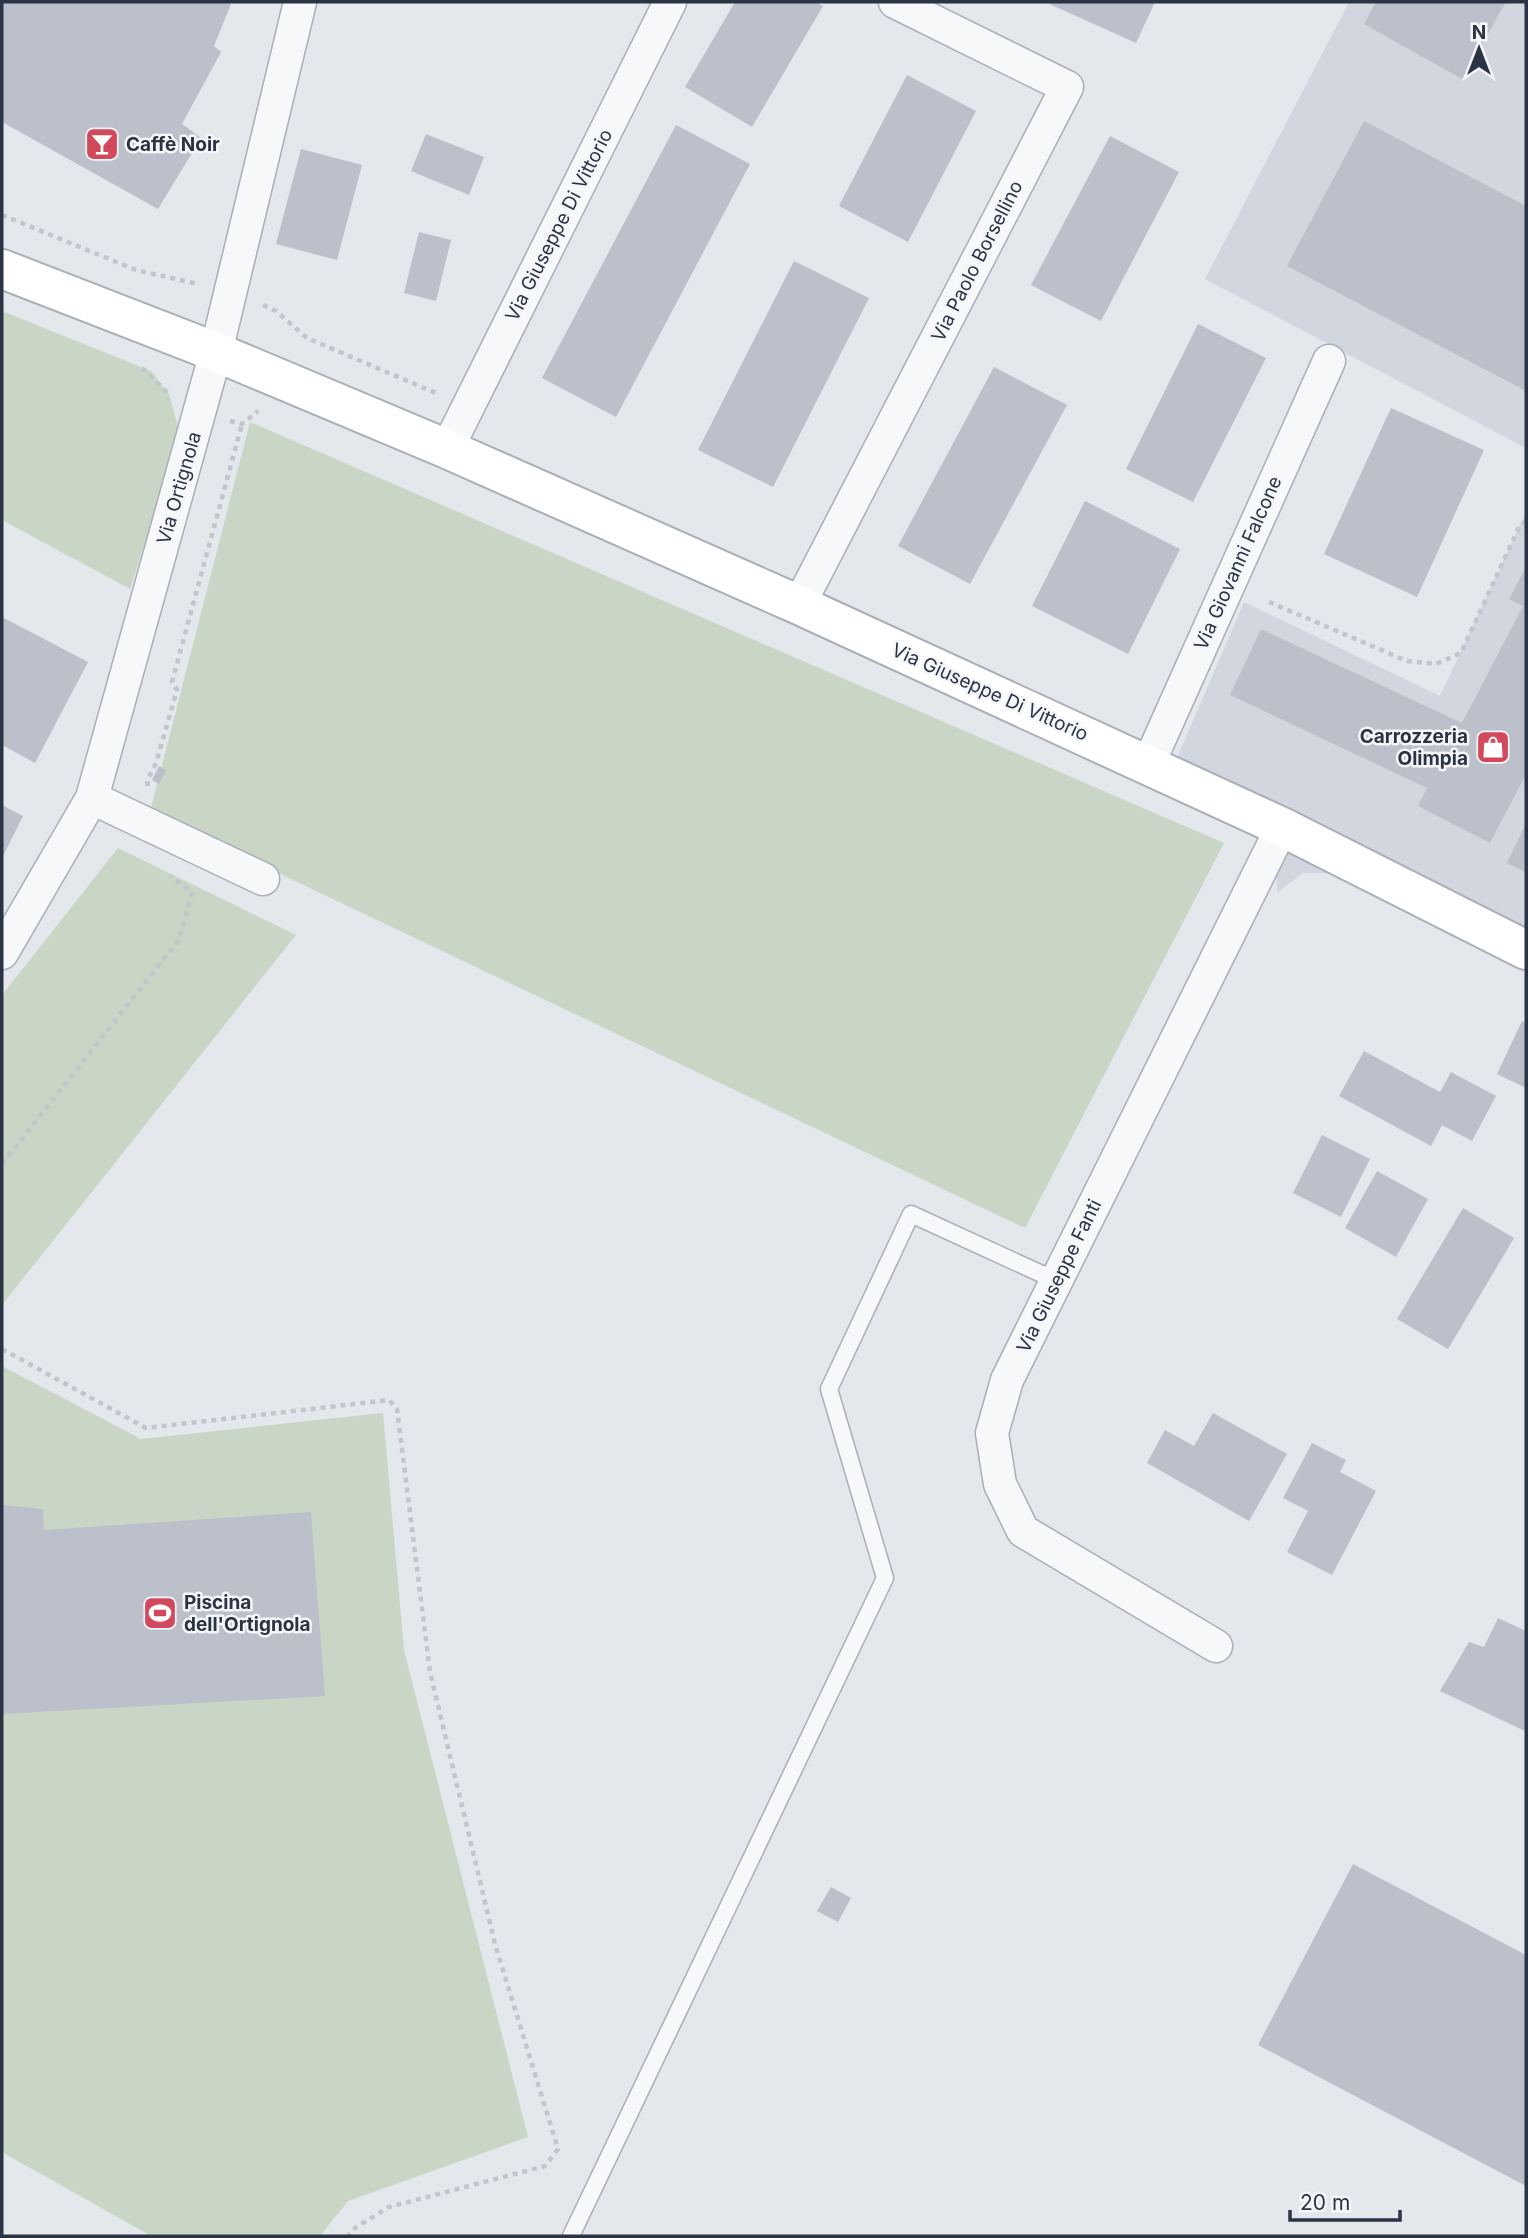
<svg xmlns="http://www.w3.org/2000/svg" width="1528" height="2238" font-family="Inter,sans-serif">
	<rect width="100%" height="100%" fill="#e4e7ec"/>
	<g fill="#d2d6de">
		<path d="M 1349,2 L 1526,2 L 1526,448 L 1205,279 Z"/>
		<path d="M 1526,512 L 1526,971 L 1336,873 L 1303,873 L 1277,893 L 1275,826 L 1168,779 L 1244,602 L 1440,696 Z"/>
	</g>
	<g fill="#c9d6c5">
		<path d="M 2,311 L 151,371 L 169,394 L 180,434 L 130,589 L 2,520 Z"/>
		<path d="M 250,422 L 1224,843 L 1025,1228 L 150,812 Z"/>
		<path d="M 118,848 L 296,935 L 2,1305 L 2,995 Z"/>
		<path d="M 2,1366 L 141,1439 L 383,1413 L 404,1650 L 528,2137 L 348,2201 L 320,2236 L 151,2236 L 2,2152 Z"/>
	</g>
	<g fill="#bbc0ca">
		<path d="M 2,2 L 228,2 L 231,4 L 214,46 L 221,52 L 182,124 L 201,138 L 158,209 L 2,122 Z"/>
		<path d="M 735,2 L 815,2 L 823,6 L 752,127 L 685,87 Z"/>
		<path d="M 1045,2 L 1155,2 L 1136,43 Z"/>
		<path d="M 1376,2 L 1506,2 L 1462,79 L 1364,24 Z"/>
		<path d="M 907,75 L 976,111 L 908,242 L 839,206 Z"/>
		<path d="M 1364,121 L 1526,206 L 1526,391 L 1287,266 Z"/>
		<path d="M 676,125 L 750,164 L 616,417 L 542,378 Z"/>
		<path d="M 426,134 L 484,157 L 469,195 L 411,171 Z"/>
		<path d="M 1110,136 L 1179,172 L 1101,321 L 1031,285 Z"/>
		<path d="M 301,149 L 362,165 L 337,260 L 276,244 Z"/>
		<path d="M 419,232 L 451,240 L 436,301 L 404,293 Z"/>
		<path d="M 794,261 L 869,298 L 773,487 L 698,450 Z"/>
		<path d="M 1198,324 L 1266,358 L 1193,502 L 1126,469 Z"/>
		<path d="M 994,367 L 1067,405 L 970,584 L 898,546 Z"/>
		<path d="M 1391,408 L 1484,450 L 1417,597 L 1324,554 Z"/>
		<path d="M 1085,501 L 1180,549 L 1128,654 L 1032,606 Z"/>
		<path d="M 1526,567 L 1526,774 L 1490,843 L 1418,806 L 1427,788 L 1230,695 L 1261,629 L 1462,723 L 1523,606 L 1509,599 Z"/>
		<path d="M 2,617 L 88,662 L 35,763 L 2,745 Z"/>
		<path d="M 159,766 L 166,770 L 159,784 L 152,780 Z"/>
		<path d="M 2,805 L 23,816 L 2,858 Z"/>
		<path d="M 1526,823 L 1526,872 L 1507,863 Z"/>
		<path d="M 1522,1021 L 1526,1023 L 1526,1088 L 1497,1074 Z"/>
		<path d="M 1364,1051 L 1440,1092 L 1451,1072 L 1496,1096 L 1472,1141 L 1442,1125 L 1431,1146 L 1339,1096 Z"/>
		<path d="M 1322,1135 L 1370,1159 L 1341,1217 L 1293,1193 Z"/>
		<path d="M 1377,1171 L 1428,1199 L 1396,1257 L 1345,1228 Z"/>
		<path d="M 1463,1208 L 1514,1238 L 1448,1349 L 1397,1319 Z"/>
		<path d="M 1213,1413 L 1287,1454 L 1249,1521 L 1147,1463 L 1165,1430 L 1194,1446 Z"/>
		<path d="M 1312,1443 L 1346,1460 L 1340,1472 L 1376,1491 L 1332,1575 L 1287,1552 L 1308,1511 L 1283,1498 Z"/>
		<path d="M 2,1505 L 43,1509 L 44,1530 L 311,1512 L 325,1696 L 2,1714 Z"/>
		<path d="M 1498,1618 L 1526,1631 L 1525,1731 L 1440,1691 L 1469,1642 L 1484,1647 Z"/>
		<path d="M 1353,1864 L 1526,1955 L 1526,2186 L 1258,2045 Z"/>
		<path d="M 831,1887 L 851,1898 L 838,1922 L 817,1911 Z"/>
	</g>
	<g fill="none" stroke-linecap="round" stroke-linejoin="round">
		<g stroke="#a9aeb7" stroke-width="19">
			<path id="service" d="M 571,2236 L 885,1578 L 829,1389 L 911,1214 L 1057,1281"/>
		</g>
		<g stroke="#a9aeb7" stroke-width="35">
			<g id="minor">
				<path d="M 447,449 L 670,2"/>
				<path d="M 799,605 L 1067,87 L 895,2"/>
				<path d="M 1148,765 L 1329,361"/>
				<path d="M 92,798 L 263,879"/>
				<path d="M 2,953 L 92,798 L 216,352 L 300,2"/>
				<path d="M 1216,1646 L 1023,1531 L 1000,1484 L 992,1433 L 1007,1380 L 1282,827"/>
			</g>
		</g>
		<g stroke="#a9aeb7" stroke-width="42">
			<path id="secondary" d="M 2,269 L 216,352 L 447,449 L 799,605 L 1282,827 L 1526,950"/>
		</g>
		<g stroke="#c2c5cb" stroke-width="4.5" stroke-dasharray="5 5" stroke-linecap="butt">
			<path d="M 2,215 L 136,270 L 198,284"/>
			<path d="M 263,305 L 276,311 L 307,338 L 438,394"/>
			<path d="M 142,368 L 168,393"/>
			<path d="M 230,421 L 242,424 L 258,411"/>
			<path d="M 1269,602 L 1407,661 L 1436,664 L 1461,653 L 1520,525 L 1526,521"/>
			<path d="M 148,786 L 147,781 L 156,763 L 177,690 L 172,682 L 242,424"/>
			<path d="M 2,1164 L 179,940 L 192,892 L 170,876"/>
			<path d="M 2,1349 L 146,1428 L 389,1400 L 397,1409 L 430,1672 L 495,1944 L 558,2149 L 545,2166 L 389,2207 L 355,2228 L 348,2236"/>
		</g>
		<use href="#service" stroke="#f7f8fa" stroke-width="16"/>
		<use href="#minor" stroke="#f7f8fa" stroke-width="32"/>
		<use href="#secondary" stroke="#fff" stroke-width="38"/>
	</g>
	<defs>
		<g id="bar-square" transform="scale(1.75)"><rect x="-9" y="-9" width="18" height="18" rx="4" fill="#d1495b" stroke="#f4f6f9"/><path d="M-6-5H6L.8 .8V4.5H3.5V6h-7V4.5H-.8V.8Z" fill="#fff"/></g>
		<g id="shop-square" transform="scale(1.75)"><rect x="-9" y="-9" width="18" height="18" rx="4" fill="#d1495b" stroke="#f4f6f9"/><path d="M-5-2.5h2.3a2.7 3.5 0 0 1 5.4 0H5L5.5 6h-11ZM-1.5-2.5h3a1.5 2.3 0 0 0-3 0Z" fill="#fff"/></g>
		<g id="stadium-square" transform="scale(1.75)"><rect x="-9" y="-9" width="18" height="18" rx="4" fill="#d1495b" stroke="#f4f6f9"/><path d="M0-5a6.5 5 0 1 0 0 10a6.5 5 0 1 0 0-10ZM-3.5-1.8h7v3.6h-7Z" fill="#fff"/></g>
	</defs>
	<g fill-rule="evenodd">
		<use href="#bar-square" x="102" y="144"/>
		<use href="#shop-square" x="1493" y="747"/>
		<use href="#stadium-square" x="160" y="1613"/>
	</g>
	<g text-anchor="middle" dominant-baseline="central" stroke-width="5" stroke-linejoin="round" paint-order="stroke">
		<g font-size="19" font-weight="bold" fill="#2b3445" stroke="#f4f6f9" text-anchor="start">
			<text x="126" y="144">Caffè Noir</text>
			<text x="1468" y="736" text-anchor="end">Carrozzeria<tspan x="1468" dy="22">Olimpia</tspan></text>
			<text x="184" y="1602">Piscina<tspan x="184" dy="22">dell'Ortignola</tspan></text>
		</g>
		<g font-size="19" fill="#2b3445" stroke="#f4f6f9">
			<text transform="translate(559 225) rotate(-63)">Via Giuseppe Di Vittorio</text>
			<text transform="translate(977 261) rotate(-63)">Via Paolo Borsellino</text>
			<text transform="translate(179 488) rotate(-74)">Via Ortignola</text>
			<text transform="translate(1238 563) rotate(-66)">Via Giovanni Falcone</text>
			<text transform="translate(990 692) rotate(24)">Via Giuseppe Di Vittorio</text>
			<text transform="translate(1059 1276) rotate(-64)">Via Giuseppe Fanti</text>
		</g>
	</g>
	<rect width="1528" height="2238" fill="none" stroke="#2b3445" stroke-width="7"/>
	<g transform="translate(1479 49)" stroke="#f4f6f9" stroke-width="5" paint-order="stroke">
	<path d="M0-5L12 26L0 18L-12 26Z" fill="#2b3445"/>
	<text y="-10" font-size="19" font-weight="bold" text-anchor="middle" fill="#2b3445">N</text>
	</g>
	<path d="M1290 2210v10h110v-10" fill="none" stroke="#2b3445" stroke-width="3.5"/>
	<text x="1300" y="2210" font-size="21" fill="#2b3445" stroke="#f4f6f9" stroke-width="5" paint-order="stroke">20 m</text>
</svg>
